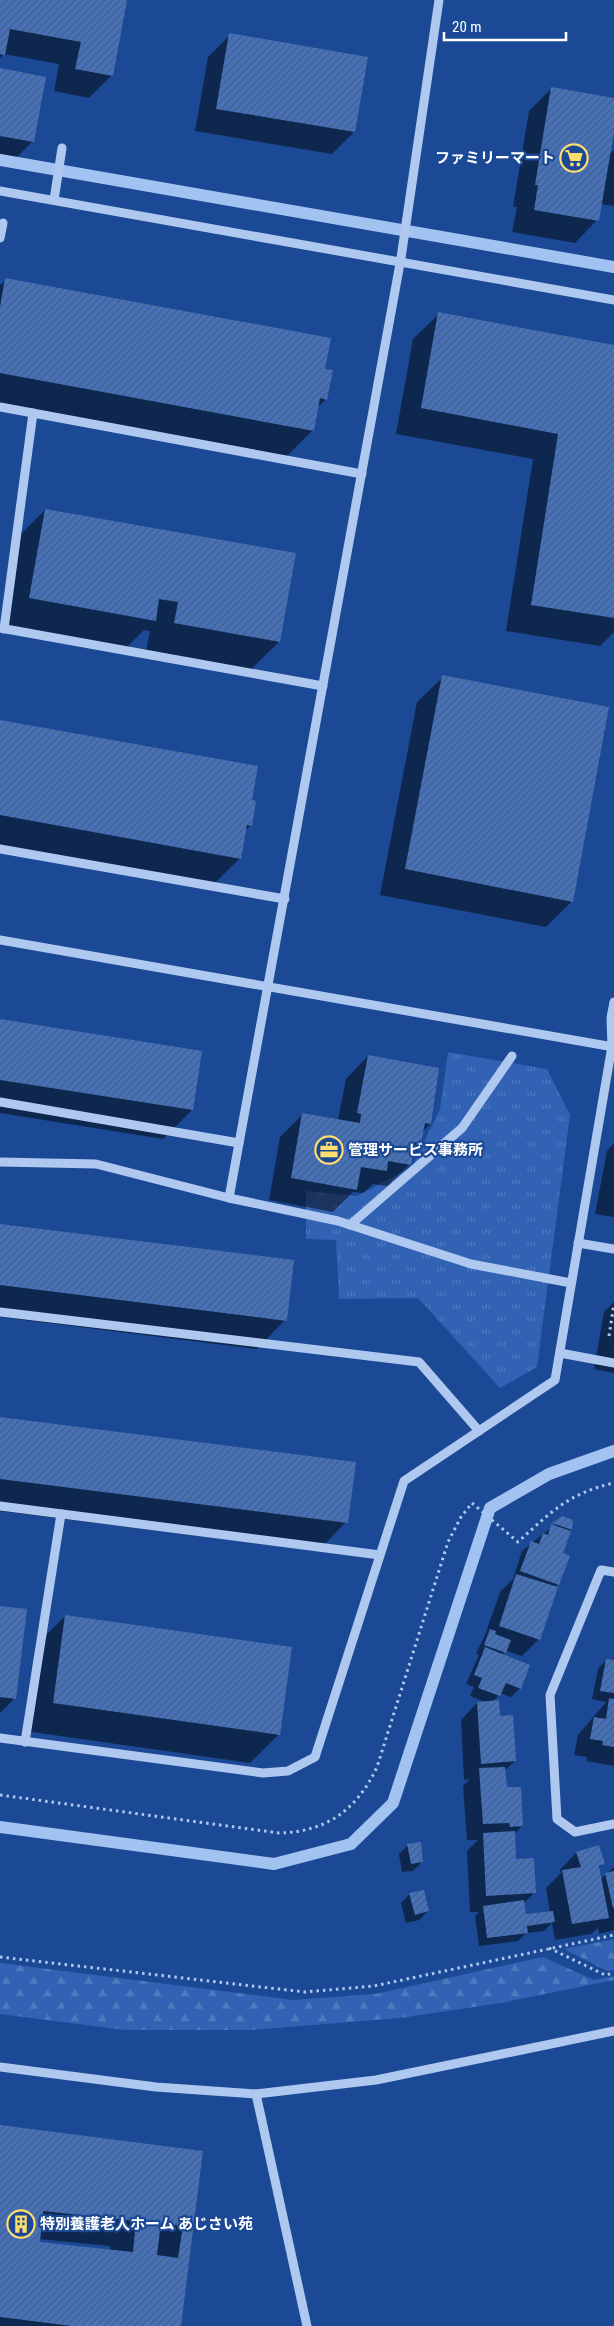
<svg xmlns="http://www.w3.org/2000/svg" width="614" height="2326" font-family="'Roboto Condensed','Noto Sans JP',sans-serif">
	<defs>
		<pattern id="forest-firs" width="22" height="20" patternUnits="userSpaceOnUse" patternTransform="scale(1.25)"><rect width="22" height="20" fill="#3162b3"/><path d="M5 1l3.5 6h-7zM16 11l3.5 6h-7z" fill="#507abe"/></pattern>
		<pattern id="park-tufts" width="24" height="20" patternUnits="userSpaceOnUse" patternTransform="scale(1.25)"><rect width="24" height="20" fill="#3162b3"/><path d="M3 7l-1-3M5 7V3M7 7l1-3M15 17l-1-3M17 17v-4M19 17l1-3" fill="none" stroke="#507abe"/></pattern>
		<pattern id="building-hatch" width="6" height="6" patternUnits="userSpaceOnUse" patternTransform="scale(1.25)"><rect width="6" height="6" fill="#4572bb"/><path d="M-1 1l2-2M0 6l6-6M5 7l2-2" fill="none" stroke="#495d7e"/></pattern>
	</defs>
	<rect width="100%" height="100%" fill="#1c4995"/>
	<g fill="url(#forest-firs)">
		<path d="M 614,1939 L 614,1970 L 607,1971 L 564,1949 Z"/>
		<path d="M 543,1957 L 594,1980 L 614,1976 L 614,1980 L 501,2003 L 400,2018 L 250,2030 L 125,2030 L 0,2014 L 0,1963 L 293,2000 L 375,1994 Z"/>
	</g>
	<path fill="url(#park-tufts)" d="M 448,1052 L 547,1069 L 570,1115 L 537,1367 L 500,1388 L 418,1298 L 339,1299 L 336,1240 L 306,1239 L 306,1191 L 357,1196 L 412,1167 L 440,1109 Z"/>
	<g fill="#0007" fill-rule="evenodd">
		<path d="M 0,0 L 126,0 L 112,75 L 89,98 L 54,91 L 59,64 L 4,54 L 0,58 Z"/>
		<path d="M 230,35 L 366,58 L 354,132 L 332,154 L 195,131 L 208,57 Z"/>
		<path d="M 0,69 L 32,142 L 16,158 L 0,155 Z"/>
		<path d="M 552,88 L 614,99 L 614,124 L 609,155 L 614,150 L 614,206 L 600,204 L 597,220 L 575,243 L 512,232 L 517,207 L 513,207 L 529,111 Z"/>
		<path d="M 6,280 L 324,370 L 326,399 L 317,408 L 313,430 L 284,459 L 0,407 L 0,285 Z"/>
		<path d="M 439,314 L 614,346 L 614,632 L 600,646 L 506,631 L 533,459 L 396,434 L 413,339 Z"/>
		<path d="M 45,510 L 279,642 L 250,670 L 146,652 L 150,631 L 144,630 L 125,649 L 1,627 L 16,539 Z"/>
		<path d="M 443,677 L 572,901 L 546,927 L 380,895 L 417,702 Z"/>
		<path d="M 0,721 L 250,801 L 251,825 L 245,831 L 240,858 L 211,887 L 0,849 Z"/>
		<path d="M 0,1020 L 192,1110 L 163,1139 L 0,1113 Z"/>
		<path d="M 368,1056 L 438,1069 L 430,1124 L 422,1132 L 420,1143 L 412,1151 L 410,1164 L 387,1186 L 373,1184 L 363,1193 L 353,1192 L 333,1212 L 269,1200 L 280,1137 L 303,1114 L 338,1120 L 346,1079 Z"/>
		<path d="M 614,1143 L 614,1217 L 595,1214 L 607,1151 Z"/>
		<path d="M 0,1225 L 285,1320 L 257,1349 L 0,1317 Z"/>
		<path d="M 614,1302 L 614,1373 L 594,1369 L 604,1312 Z"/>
		<path d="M 0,1419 L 346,1522 L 318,1551 L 0,1511 Z"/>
		<path d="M 563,1518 L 571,1530 L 562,1554 L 558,1584 L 555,1588 L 539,1639 L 522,1656 L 506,1651 L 502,1655 L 520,1688 L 511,1697 L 500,1693 L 493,1702 L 515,1761 L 504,1771 L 506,1789 L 522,1826 L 514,1834 L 515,1860 L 534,1893 L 523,1904 L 525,1916 L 550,1912 L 546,1888 L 561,1873 L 560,1870 L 576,1853 L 604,1863 L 598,1869 L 600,1880 L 614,1867 L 614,1930 L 599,1934 L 598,1928 L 591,1934 L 555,1940 L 552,1923 L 544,1931 L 526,1933 L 518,1941 L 479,1946 L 475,1916 L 479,1912 L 470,1912 L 467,1851 L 478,1840 L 467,1840 L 463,1786 L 470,1779 L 464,1780 L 461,1720 L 477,1703 L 485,1702 L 470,1696 L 474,1687 L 466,1684 L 479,1655 L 476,1654 L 485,1635 L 500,1592 L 513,1579 L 522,1551 Z"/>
		<path d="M 0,1607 L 15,1698 L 0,1713 Z"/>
		<path d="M 65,1616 L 279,1734 L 250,1763 L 25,1731 L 36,1645 Z"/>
		<path d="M 606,1660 L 614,1662 L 614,1766 L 586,1761 L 587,1757 L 574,1755 L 578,1735 L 606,1702 L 592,1699 L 598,1669 Z"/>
		<path d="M 408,1845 L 422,1862 L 413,1871 L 402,1872 L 399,1854 Z"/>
		<path d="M 410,1894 L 428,1911 L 419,1920 L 406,1923 L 401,1903 Z"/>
		<path d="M 0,2126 L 202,2152 L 180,2326 L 0,2326 ZM 39,2239 L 110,2246 L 110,2251 L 39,2243 Z"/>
	</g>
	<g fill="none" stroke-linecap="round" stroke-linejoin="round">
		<g stroke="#a2c2f1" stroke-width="12">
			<path d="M 0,160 L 614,267"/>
			<path d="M 0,1827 L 274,1864 L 351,1844 L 393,1803 L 490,1508 L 549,1474 L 614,1451"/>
		</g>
	</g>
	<g fill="url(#building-hatch)" fill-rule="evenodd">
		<path d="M 0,0 L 127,0 L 113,76 L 75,69 L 81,42 L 10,29 L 5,55 L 0,54 Z"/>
		<path d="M 229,33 L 368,57 L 355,132 L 216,109 Z"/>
		<path d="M 0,68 L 46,77 L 34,142 L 0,136 Z"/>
		<path d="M 551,87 L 614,98 L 614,132 L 599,221 L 534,210 L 538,185 L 535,185 Z"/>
		<path d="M 5,278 L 331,338 L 325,369 L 333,370 L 327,400 L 320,398 L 314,431 L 0,373 L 0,307 Z"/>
		<path d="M 438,312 L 614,345 L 614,618 L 531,605 L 558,434 L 421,408 Z"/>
		<path d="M 45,509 L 296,553 L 280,642 L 174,623 L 178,602 L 159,599 L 156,621 L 29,598 Z"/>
		<path d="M 442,675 L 609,707 L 573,902 L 405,869 Z"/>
		<path d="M 0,720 L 258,766 L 252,800 L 256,801 L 252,826 L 247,825 L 241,859 L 0,815 Z"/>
		<path d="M 0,1019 L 202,1051 L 193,1110 L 0,1080 Z"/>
		<path d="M 368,1055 L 439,1068 L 431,1124 L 425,1123 L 421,1143 L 415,1142 L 411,1165 L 388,1161 L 387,1171 L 361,1167 L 357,1190 L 291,1178 L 302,1113 L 360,1123 L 361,1114 L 357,1113 Z"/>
		<path d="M 0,1224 L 294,1260 L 287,1321 L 0,1285 Z"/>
		<path d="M 0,1417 L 356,1462 L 348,1523 L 0,1479 Z"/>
		<path d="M 562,1516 L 573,1520 L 572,1530 L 552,1523 Z"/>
		<path d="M 551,1524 L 571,1531 L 563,1553 L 570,1556 L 559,1585 L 520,1571 L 531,1541 L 539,1544 L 543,1533 L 548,1535 Z"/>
		<path d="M 516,1574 L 558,1587 L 540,1640 L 499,1626 Z"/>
		<path d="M 0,1606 L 27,1609 L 16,1699 L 0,1697 Z"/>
		<path d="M 65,1615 L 292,1647 L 280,1735 L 53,1703 Z"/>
		<path d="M 490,1629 L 496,1631 L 495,1634 L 511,1640 L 506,1653 L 484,1645 Z"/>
		<path d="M 485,1647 L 530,1665 L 521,1689 L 506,1683 L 500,1696 L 478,1688 L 482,1678 L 474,1675 Z"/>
		<path d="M 606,1659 L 614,1660 L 614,1693 L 600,1691 Z"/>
		<path d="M 609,1698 L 614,1699 L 614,1747 L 602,1745 L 603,1741 L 590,1739 L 594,1717 L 606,1719 Z"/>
		<path d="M 499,1700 L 500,1716 L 513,1715 L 516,1761 L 481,1764 L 477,1702 Z"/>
		<path d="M 505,1767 L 507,1787 L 521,1787 L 523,1826 L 510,1827 L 509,1823 L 483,1824 L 479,1768 Z"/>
		<path d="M 515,1831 L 516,1859 L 534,1858 L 536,1893 L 486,1896 L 483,1833 Z"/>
		<path d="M 421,1842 L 423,1862 L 411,1864 L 407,1844 Z"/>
		<path d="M 599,1845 L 605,1864 L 599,1866 L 609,1918 L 572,1924 L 562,1870 L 581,1867 L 576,1852 Z"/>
		<path d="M 614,1871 L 614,1908 L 613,1908 L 605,1873 Z"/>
		<path d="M 424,1890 L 429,1911 L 415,1915 L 409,1893 Z"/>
		<path d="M 524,1900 L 526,1914 L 553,1911 L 555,1922 L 527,1926 L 528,1933 L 487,1938 L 483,1906 Z"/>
		<path d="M 0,2125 L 203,2151 L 181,2326 L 72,2326 L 0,2317 ZM 43,2211 L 136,2221 L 133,2252 L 40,2242 ZM 161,2223 L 183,2226 L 178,2258 L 157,2255 Z"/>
	</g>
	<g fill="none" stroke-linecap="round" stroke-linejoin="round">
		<g stroke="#afc8ef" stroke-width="3" stroke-dasharray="2.5 4" stroke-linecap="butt">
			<path d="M 609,1336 L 614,1304"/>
			<path d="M 0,1795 L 279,1833 C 326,1832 357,1810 377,1767 L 448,1542 L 461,1517 L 472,1503 L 518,1542 C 551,1512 569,1493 614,1483"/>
			<path d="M 549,1948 L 605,1975 L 614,1973"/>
			<path d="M 0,1957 L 305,1992 L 374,1986 L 614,1935"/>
		</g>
		<g stroke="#afc8ef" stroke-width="9">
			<path d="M 0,191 L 614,300"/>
			<path d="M 54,200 L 62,148"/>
			<path d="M 0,238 L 3,223"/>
			<path d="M 0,407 L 362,474"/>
			<path d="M 0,628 L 323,686"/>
			<path d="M 4,629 L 33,413"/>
			<path d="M 0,849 L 285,899"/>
			<path d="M 0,940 L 614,1047"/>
			<path d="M 0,1102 L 239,1143"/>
			<path d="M 0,1162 L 96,1164 L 229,1198 L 401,258 L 439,0"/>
			<path d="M 229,1198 L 338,1221 L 471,1264 L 571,1283"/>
			<path d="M 350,1225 L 462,1128 L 512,1056"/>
			<path d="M 578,1243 L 614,1249"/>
			<path d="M 0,1312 L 419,1362 L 479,1431"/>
			<path d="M 560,1353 L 614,1363"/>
			<path d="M 0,1506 L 380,1555"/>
			<path d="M 614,1572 L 601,1570 L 550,1695 L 557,1819 L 575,1832 L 614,1824"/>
			<path d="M 0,1738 L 263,1773 L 288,1771 L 315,1757 L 404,1481 L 555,1380 L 612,1046 L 611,1018 L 614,1002"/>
			<path d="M 25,1742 L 61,1514"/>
			<path d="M 0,2067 L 156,2087 L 256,2094 L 376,2080 L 614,2031"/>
			<path d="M 256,2094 L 307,2326"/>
		</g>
	</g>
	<defs>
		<g id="supermarket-ring" transform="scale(1.4375)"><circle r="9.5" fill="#1c4995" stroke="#ffde6d" stroke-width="1.5"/><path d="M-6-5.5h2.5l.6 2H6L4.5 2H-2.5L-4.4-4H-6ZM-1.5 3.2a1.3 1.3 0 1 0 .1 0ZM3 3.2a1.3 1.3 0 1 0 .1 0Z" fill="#ffde6d"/></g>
		<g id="office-ring" transform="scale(1.4375)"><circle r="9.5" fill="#1c4995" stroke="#ffde6d" stroke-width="1.5"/><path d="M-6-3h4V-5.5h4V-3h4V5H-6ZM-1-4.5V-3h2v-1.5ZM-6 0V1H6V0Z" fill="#ffde6d"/></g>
		<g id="building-ring" transform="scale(1.4375)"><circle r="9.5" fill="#1c4995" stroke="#ffde6d" stroke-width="1.5"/><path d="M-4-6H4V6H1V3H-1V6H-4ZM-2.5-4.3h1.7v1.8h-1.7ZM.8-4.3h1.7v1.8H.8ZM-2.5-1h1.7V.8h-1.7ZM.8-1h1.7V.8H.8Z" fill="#ffde6d"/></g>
	</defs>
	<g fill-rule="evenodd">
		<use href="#supermarket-ring" x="574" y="158"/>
		<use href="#office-ring" x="329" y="1150"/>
		<use href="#building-ring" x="21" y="2224"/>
	</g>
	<g text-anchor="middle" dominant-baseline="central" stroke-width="4.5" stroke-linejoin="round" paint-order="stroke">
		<g font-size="15" font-weight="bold" fill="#fff" stroke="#1c4995" text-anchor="start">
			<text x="555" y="158" text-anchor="end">ファミリーマート</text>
			<text x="348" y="1150">管理サービス事務所</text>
			<text x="40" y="2224">特別養護老人ホーム あじさい苑</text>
		</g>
	</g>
	<path d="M444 32v8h122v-8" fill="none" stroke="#ffffff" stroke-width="2.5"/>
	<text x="452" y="32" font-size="15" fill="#ffffff" stroke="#1c4995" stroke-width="4" paint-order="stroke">20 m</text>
</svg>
